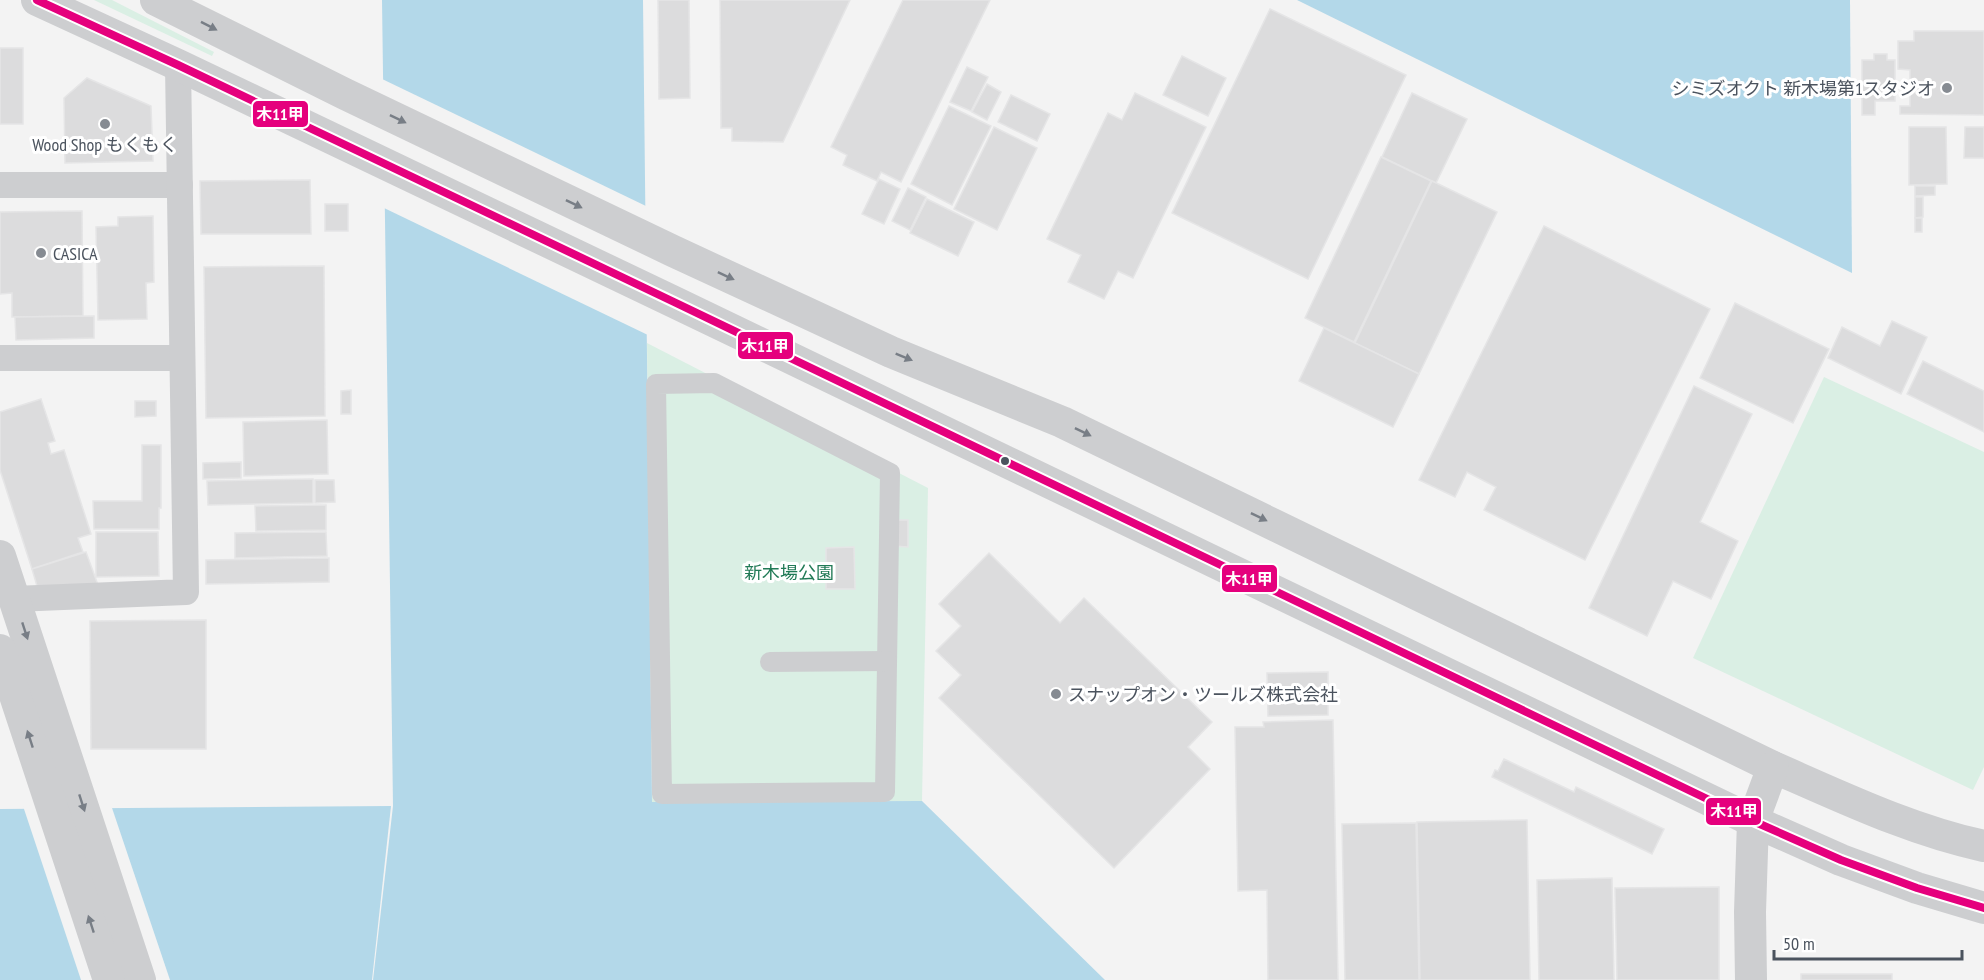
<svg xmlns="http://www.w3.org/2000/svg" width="1984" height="980" font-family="'PT Sans Narrow','Noto Sans JP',sans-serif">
	<rect width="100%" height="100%" fill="#f3f3f3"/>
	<g fill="#daefe4">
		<path d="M 94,0 L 112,0 L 214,52 L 212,56 Z"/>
		<path d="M 647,343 L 928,488 L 922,801 L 652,803 Z"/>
		<path d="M 1824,377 L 1984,452 L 1984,767 L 1973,790 L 1693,658 Z"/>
	</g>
	<g fill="#b3d8e9">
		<path d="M 382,0 L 643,0 L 652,802 L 922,801 L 1105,980 L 373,980 L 393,806 Z"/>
		<path d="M 1297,0 L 1850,0 L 1852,273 Z"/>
		<path d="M 391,806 L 372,980 L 0,980 L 0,809 Z"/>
	</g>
	<g fill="#f3f3f3">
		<path d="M 380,78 L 648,207 L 650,336 L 382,207 Z"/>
		<path d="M 111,805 L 170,980 L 81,980 L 23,806 Z"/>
	</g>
	<g fill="#dcdcdd" stroke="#e5e5e6" stroke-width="1.5">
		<path d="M 658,0 L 689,0 L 690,98 L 659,99 Z"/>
		<path d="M 720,0 L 850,0 L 783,142 L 732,141 L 732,128 L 721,128 Z"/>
		<path d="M 903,0 L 990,0 L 901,182 L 881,172 L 877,181 L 843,165 L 847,155 L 831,147 Z"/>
		<path d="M 1270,9 L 1406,75 L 1308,279 L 1172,213 Z"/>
		<path d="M 1914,31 L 1984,31 L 1984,115 L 1900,114 L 1900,106 L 1910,106 L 1910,70 L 1898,69 L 1898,41 L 1914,41 Z"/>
		<rect x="0" y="48" width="23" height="76"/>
		<path d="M 1874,54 L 1887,54 L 1887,60 L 1895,60 L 1895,101 L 1875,101 L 1875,115 L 1862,115 L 1862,60 L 1874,60 Z"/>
		<path d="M 1182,56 L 1226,78 L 1208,116 L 1163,95 Z"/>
		<path d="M 967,67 L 988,77 L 971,111 L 950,102 Z"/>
		<path d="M 87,78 L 151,106 L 153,161 L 65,163 L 64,98 Z"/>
		<path d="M 987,84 L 1001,92 L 987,120 L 972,112 Z"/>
		<path d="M 1135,93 L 1206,127 L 1133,278 L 1118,271 L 1104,299 L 1068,282 L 1081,255 L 1047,239 L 1108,113 L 1122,120 Z"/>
		<path d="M 1412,93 L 1467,119 L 1436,183 L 1382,157 Z"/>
		<path d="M 1011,95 L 1050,114 L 1037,141 L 998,122 Z"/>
		<path d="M 949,106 L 991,126 L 952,205 L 911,184 Z"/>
		<path d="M 994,127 L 1037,148 L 997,230 L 954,209 Z"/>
		<path d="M 1909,127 L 1946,127 L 1947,184 L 1909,185 Z"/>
		<path d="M 1965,127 L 1984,127 L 1984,158 L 1964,158 Z"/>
		<path d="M 1381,157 L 1431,181 L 1354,342 L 1305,318 Z"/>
		<path d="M 879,179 L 900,189 L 884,224 L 862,214 Z"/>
		<path d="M 310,180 L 311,234 L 201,234 L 200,181 Z"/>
		<path d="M 1432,181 L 1497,212 L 1419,374 L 1355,343 Z"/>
		<path d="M 1915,186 L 1935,186 L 1935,195 L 1915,196 Z"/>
		<path d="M 908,188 L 926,197 L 910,230 L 892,221 Z"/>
		<path d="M 1915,197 L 1923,197 L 1923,217 L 1915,218 Z"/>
		<path d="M 927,199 L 974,222 L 958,256 L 910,233 Z"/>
		<rect x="325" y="204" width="23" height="27"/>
		<path d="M 82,211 L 83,316 L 12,317 L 12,293 L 0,294 L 0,212 Z"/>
		<path d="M 153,216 L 154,282 L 146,283 L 147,319 L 98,320 L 96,227 L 118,226 L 118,217 Z"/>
		<rect x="1915" y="218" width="7" height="14"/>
		<path d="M 1544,226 L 1710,309 L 1585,560 L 1484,510 L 1496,487 L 1467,472 L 1455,497 L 1419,480 Z"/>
		<path d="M 324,266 L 325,416 L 206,418 L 204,267 Z"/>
		<path d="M 1735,303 L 1829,349 L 1793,423 L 1700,378 Z"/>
		<path d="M 94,316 L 94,338 L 16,340 L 15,317 Z"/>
		<path d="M 1892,321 L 1927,337 L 1901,394 L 1828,358 L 1842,327 L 1880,346 Z"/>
		<path d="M 1324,328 L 1419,374 L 1393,427 L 1299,381 Z"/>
		<path d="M 1923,361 L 1984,391 L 1984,432 L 1907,394 Z"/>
		<path d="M 1694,386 L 1752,414 L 1700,522 L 1738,541 L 1711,599 L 1673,581 L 1647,636 L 1589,608 Z"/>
		<path d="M 351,390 L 351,414 L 341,414 L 341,391 Z"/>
		<path d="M 41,399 L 55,441 L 48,443 L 51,454 L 64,450 L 91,534 L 78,538 L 83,552 L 32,569 L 0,470 L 0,412 Z"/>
		<path d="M 135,401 L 156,401 L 156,416 L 135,417 Z"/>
		<path d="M 327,420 L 328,474 L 244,476 L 243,422 Z"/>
		<path d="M 142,445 L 161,445 L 161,508 L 159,508 L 159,529 L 94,529 L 93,501 L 142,501 Z"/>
		<path d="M 241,462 L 241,478 L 203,479 L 203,463 Z"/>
		<path d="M 313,479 L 313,503 L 208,505 L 207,481 Z"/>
		<path d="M 315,480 L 334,480 L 335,502 L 315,503 Z"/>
		<path d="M 326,505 L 326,530 L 256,531 L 255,506 Z"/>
		<path d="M 894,520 L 908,520 L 908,547 L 893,546 Z"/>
		<path d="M 96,532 L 158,532 L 159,576 L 96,577 Z"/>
		<path d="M 326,532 L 327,556 L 235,558 L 235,533 Z"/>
		<path d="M 854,547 L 855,589 L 826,589 L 826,548 Z"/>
		<path d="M 86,552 L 98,585 L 37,586 L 32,569 Z"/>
		<path d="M 989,553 L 1060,623 L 1084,598 L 1212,722 L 1188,747 L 1210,769 L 1114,868 L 939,698 L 961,675 L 936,651 L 961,626 L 939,604 Z"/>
		<path d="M 329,558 L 329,582 L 206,584 L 206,560 Z"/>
		<path d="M 206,620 L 206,749 L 91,749 L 90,621 Z"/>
		<path d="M 1328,672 L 1328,715 L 1268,716 L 1267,673 Z"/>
		<path d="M 1333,720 L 1338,980 L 1268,980 L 1267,890 L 1238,891 L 1235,727 L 1264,727 L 1263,722 Z"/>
		<path d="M 1504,759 L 1574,792 L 1576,787 L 1664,829 L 1652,854 L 1492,777 L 1495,770 L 1498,771 Z"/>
		<path d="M 1527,820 L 1530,980 L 1420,980 L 1417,822 Z"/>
		<path d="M 1416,823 L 1419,980 L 1345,980 L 1342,824 Z"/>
		<path d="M 1612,878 L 1614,980 L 1539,980 L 1537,880 Z"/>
		<path d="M 1719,887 L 1719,980 L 1617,980 L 1615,888 Z"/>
		<rect x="1801" y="974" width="91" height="6"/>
	</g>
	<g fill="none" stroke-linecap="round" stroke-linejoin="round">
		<g stroke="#cdced0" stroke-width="20">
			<path d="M 714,383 L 890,473 L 885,792 L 662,794 L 656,384 Z"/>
			<path d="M 770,662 L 887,661"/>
		</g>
		<g stroke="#cdced0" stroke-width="26">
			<path d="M 0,185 L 180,185"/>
			<path d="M 0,358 L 182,358"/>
			<path d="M 14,599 L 186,592 L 178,65"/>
		</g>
		<g stroke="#cdced0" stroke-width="32">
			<path d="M 37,0 L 178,65 L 674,302 L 1753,821 L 1841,860 L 1917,888 L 1984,908"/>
			<path d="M 156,0 L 345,94 L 673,251 L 891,352 L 1062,422 L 1773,767 C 1842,797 1910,830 1984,846"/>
			<path d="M 0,556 L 140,980"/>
			<path d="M 0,650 L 109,980"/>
			<path d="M 1751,980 L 1750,912 L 1753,821 L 1773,767"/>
		</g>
		<g stroke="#fff" stroke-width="12">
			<path id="bus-1" d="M 37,0 L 178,65 L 674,302 L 1753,821 L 1841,860 L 1917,888 L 1984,908"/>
		</g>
		<use href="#bus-1" stroke="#e5007d" stroke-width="8"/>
	</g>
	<defs><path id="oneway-solid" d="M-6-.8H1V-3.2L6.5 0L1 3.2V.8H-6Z" transform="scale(1.5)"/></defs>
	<g fill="#787e86">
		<use href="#oneway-solid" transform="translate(209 26) rotate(27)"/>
		<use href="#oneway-solid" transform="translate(398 119) rotate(26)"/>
		<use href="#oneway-solid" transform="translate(574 204) rotate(26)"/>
		<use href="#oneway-solid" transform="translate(726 276) rotate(25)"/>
		<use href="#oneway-solid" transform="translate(904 357) rotate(22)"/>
		<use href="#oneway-solid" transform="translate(1083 432) rotate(26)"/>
		<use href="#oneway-solid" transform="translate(1259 517) rotate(26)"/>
		<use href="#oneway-solid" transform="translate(25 631) rotate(72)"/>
		<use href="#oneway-solid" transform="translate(30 739) rotate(-108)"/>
		<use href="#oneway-solid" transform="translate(82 803) rotate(72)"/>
		<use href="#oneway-solid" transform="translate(91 924) rotate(-108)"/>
	</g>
	<g fill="#868b92" stroke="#fff" stroke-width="2">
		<circle cx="1947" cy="88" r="6"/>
		<circle cx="105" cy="124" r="6"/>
		<circle cx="41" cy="253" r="6"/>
		<circle cx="1056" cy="694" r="6"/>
	</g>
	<circle fill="#4b535e" stroke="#fff" stroke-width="2" cx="1005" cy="461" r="5"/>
	<g text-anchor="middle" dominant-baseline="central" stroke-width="6" stroke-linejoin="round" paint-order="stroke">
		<g font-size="18" fill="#4b535e" stroke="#fff" text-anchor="start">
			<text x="1935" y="88" text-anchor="end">シミズオクト 新木場第1スタジオ</text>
			<text x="105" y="144" text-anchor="middle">Wood Shop もくもく</text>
			<text x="53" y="253">CASICA</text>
			<text x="1068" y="694">スナップオン・ツールズ株式会社</text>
		</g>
		<g font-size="18" fill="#217a56" stroke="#fff">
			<text x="789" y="572">新木場公園</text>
		</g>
	</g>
	<g stroke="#fff" stroke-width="2">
		<rect x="252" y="100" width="57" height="28" rx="6" fill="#e5007d"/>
		<rect x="737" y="331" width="57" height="29" rx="6" fill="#e5007d"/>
		<rect x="1221" y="564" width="57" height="29" rx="6" fill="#e5007d"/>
		<rect x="1705" y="797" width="57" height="29" rx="6" fill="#e5007d"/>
	</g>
	<g font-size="16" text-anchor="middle" font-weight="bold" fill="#fff">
		<text x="280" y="120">木11甲</text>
		<text x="765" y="352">木11甲</text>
		<text x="1249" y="585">木11甲</text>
		<text x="1734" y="817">木11甲</text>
	</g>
	<path d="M1774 950v9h188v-9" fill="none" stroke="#4b535e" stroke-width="3"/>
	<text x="1783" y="950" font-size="18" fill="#4b535e" stroke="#ffffff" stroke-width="4.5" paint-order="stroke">50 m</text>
</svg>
